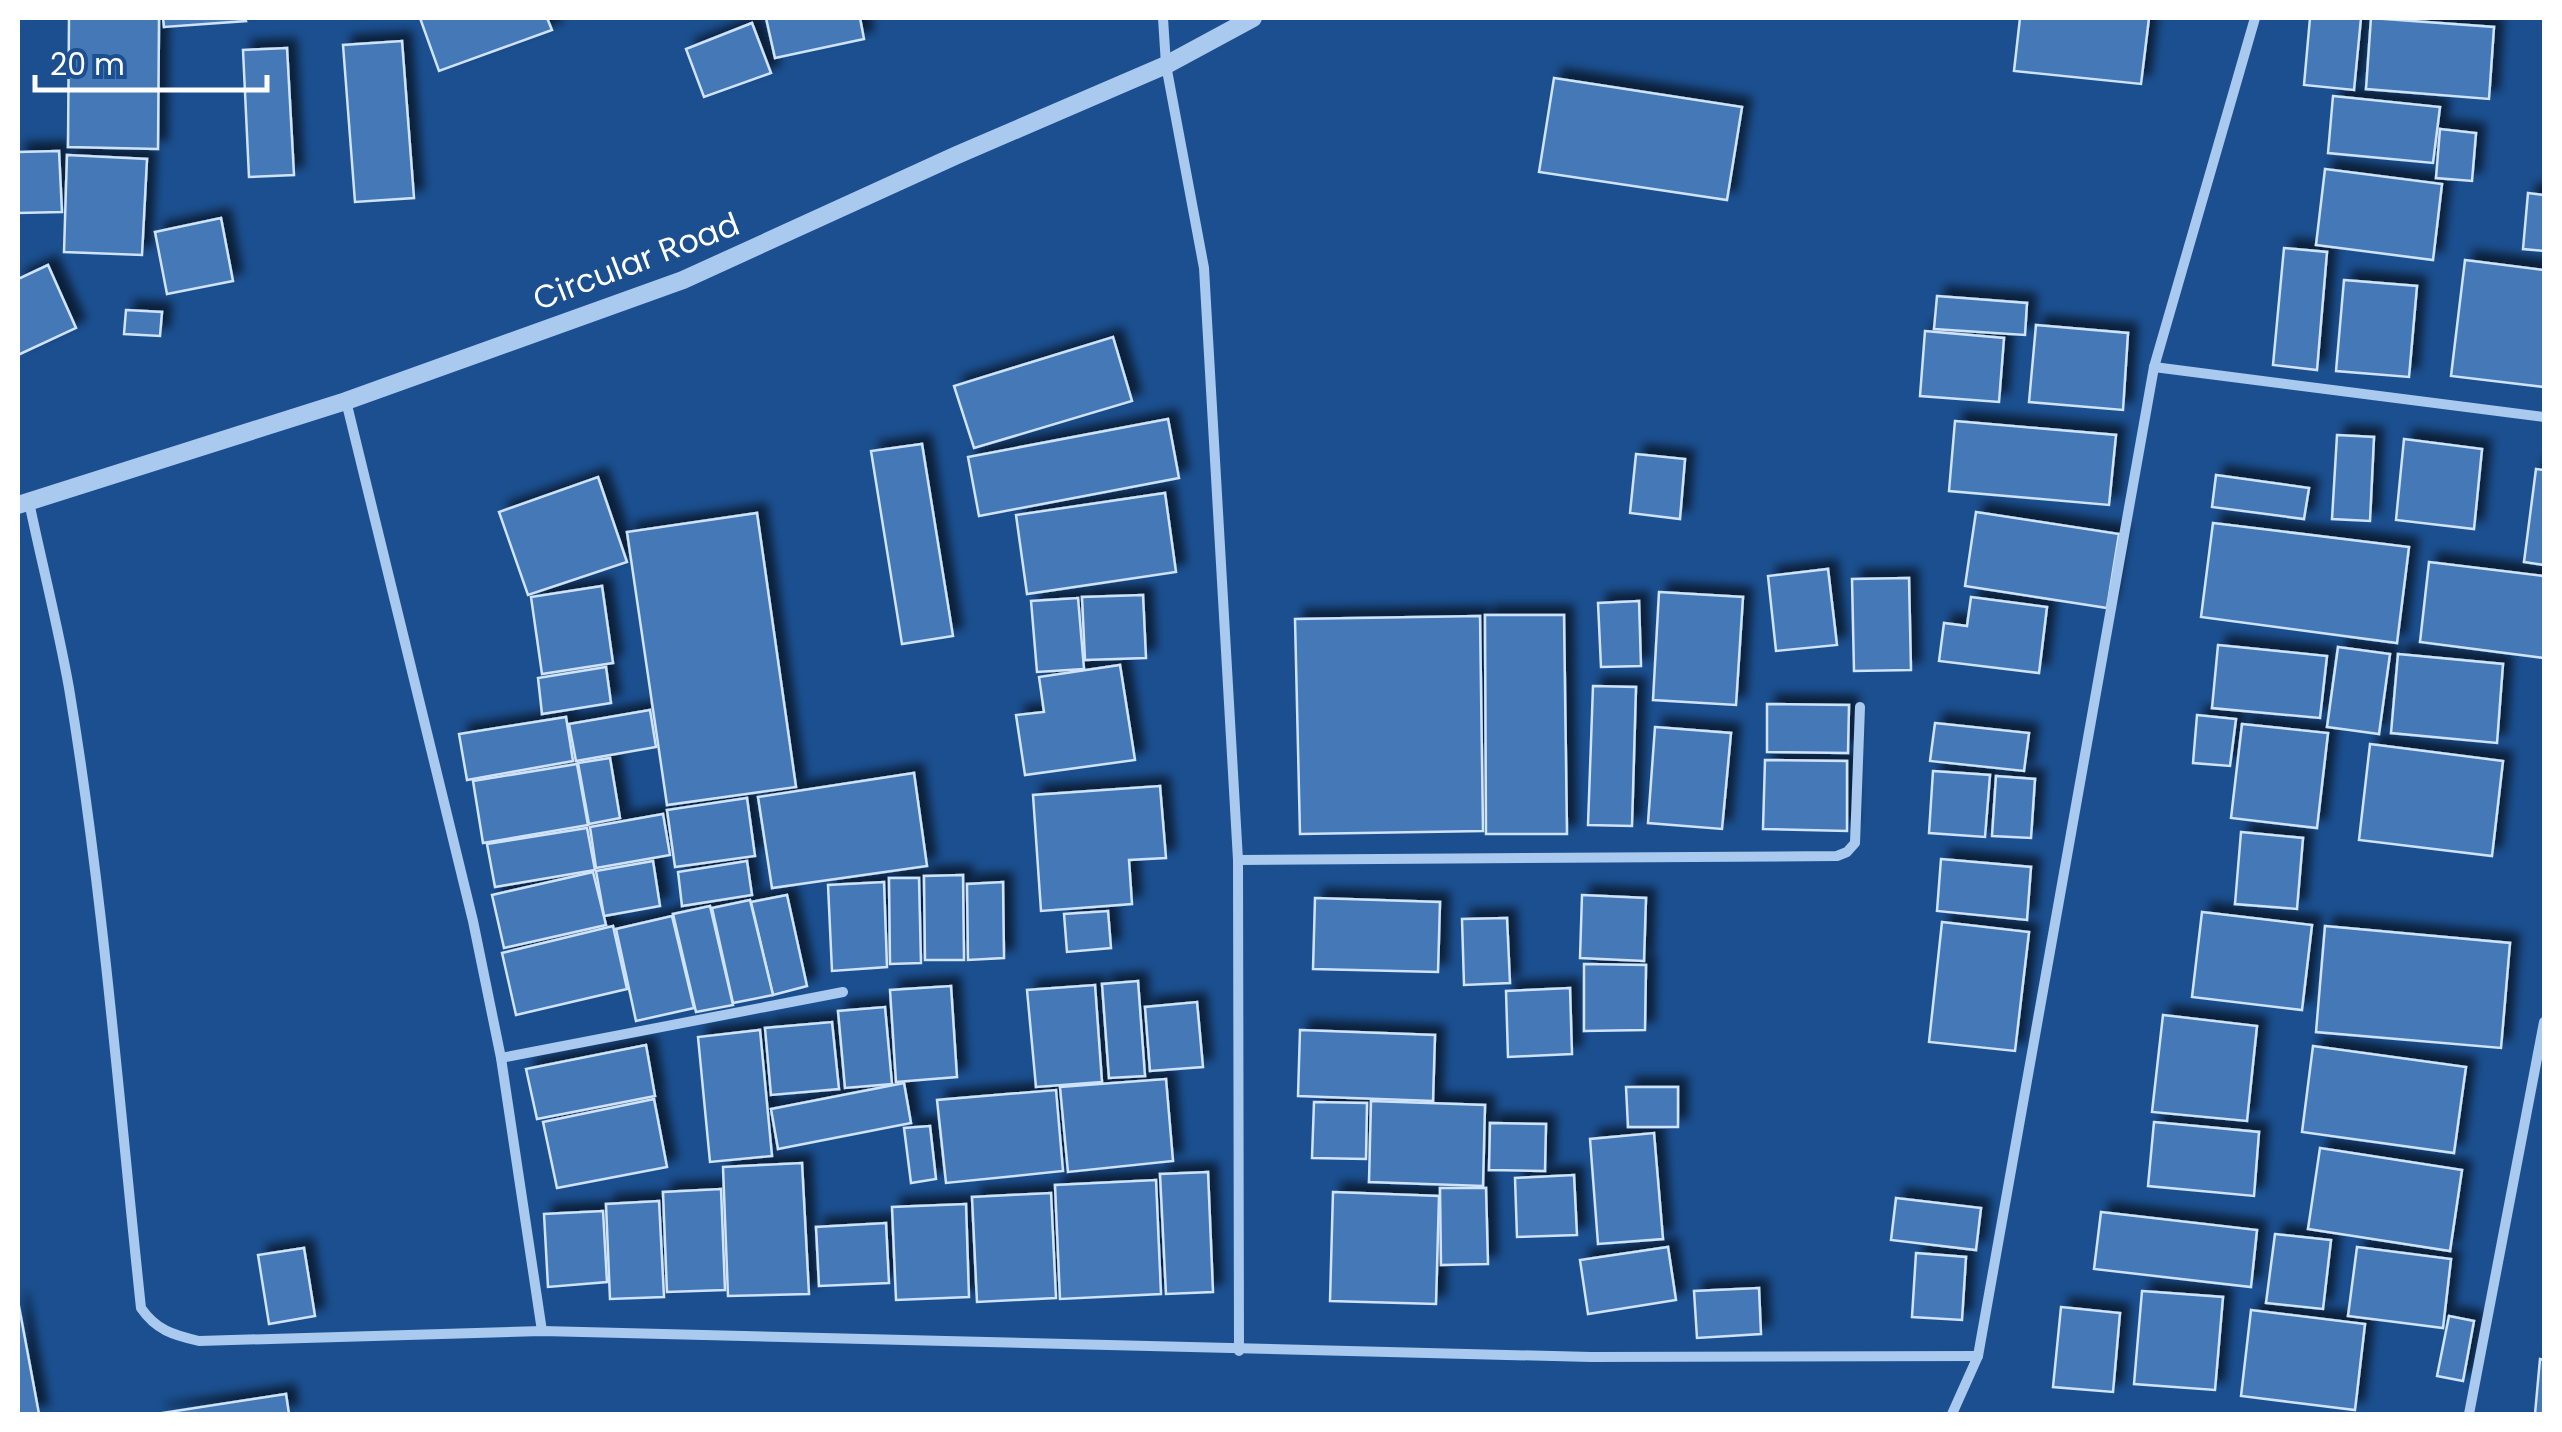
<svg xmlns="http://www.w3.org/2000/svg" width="2562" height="1432" font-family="Poppins,sans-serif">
	<defs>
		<filter id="shadow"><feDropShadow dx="9" dy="-9" stdDeviation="5" flood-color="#0009"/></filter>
	</defs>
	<rect width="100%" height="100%" fill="#1b4f8f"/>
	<g fill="#4478b7" stroke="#cfe3fa" stroke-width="2.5" filter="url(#shadow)">
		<path d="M 69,18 L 159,18 L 158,149 L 68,147 Z"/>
		<path d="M 163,18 L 245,18 L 246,21 L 164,27 Z"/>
		<path d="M 420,18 L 547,18 L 552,30 L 439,71 Z"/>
		<path d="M 766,18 L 860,18 L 864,39 L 775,58 Z"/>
		<path d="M 2020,18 L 2149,18 L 2141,84 L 2014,71 Z"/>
		<path d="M 2310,18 L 2361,18 L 2354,90 L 2304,85 Z"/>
		<path d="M 2371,18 L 2494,27 L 2489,99 L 2366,89 Z"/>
		<path d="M 752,23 L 771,73 L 704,97 L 686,49 Z"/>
		<path d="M 402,41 L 414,198 L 355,202 L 343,45 Z"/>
		<path d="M 287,48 L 294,175 L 249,177 L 243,50 Z"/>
		<path d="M 1554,78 L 1742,107 L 1727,200 L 1539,172 Z"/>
		<path d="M 2333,96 L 2440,107 L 2433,163 L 2328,153 Z"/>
		<path d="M 2440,129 L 2476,133 L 2472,181 L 2436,178 Z"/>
		<path d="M 59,151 L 62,212 L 18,213 L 18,152 Z"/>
		<path d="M 67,155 L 147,159 L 142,255 L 64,252 Z"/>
		<path d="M 2325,169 L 2442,184 L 2433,260 L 2316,245 Z"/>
		<path d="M 2528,193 L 2544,195 L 2544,251 L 2523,249 Z"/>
		<path d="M 221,218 L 233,281 L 167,294 L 155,232 Z"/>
		<path d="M 2284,248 L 2327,252 L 2317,370 L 2273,365 Z"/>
		<path d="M 2465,260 L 2544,270 L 2544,387 L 2451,376 Z"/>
		<path d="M 48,265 L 76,328 L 18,355 L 18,279 Z"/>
		<path d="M 2344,280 L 2417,286 L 2409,377 L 2336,371 Z"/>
		<path d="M 1937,296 L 2027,303 L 2025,335 L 1934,329 Z"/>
		<path d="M 126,310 L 162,312 L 160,336 L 124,334 Z"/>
		<path d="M 2036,325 L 2128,333 L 2123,410 L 2029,402 Z"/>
		<path d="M 1925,331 L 2004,338 L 1999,402 L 1920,396 Z"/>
		<path d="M 1113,337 L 1132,401 L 974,448 L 954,386 Z"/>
		<path d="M 1168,419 L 1179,478 L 979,516 L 968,457 Z"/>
		<path d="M 1955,421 L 2116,435 L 2109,505 L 1949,491 Z"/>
		<path d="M 2337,435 L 2374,437 L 2370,521 L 2332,519 Z"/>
		<path d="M 2404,439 L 2482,449 L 2474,529 L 2396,520 Z"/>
		<path d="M 922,444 L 953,636 L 902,644 L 871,451 Z"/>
		<path d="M 1636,454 L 1685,459 L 1680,519 L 1630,513 Z"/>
		<path d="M 2536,469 L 2544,470 L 2544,565 L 2524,562 Z"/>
		<path d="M 2216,475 L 2309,488 L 2304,519 L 2212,507 Z"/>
		<path d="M 598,477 L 627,562 L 528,595 L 499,512 Z"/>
		<path d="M 1165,493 L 1176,572 L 1027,594 L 1016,515 Z"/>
		<path d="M 1976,512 L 2119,534 L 2107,608 L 1965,586 Z"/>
		<path d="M 757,513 L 796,787 L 667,805 L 627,532 Z"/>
		<path d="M 2213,523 L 2409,547 L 2397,643 L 2201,617 Z"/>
		<path d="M 2429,562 L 2544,576 L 2544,658 L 2420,642 Z"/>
		<path d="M 1828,569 L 1837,645 L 1776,651 L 1768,576 Z"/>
		<path d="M 1909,578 L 1911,670 L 1854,671 L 1852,579 Z"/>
		<path d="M 602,586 L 613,663 L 542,674 L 531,597 Z"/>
		<path d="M 1659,592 L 1743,597 L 1736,705 L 1653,700 Z"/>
		<path d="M 1143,595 L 1146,658 L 1085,660 L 1082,597 Z"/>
		<path d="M 1971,597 L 2047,607 L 2039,673 L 1939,661 L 1944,623 L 1967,626 Z"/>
		<path d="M 1078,598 L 1084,669 L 1037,672 L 1031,601 Z"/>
		<path d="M 1639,601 L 1641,666 L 1601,667 L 1598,603 Z"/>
		<path d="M 1485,615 L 1564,615 L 1567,834 L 1486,834 Z"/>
		<path d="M 1480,616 L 1483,831 L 1300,834 L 1295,619 Z"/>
		<path d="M 2218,645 L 2327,656 L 2320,718 L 2212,708 Z"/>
		<path d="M 2338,647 L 2390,654 L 2379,734 L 2327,727 Z"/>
		<path d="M 2398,654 L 2503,664 L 2497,743 L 2391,733 Z"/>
		<path d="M 1120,665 L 1135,760 L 1025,775 L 1016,715 L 1044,712 L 1039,677 Z"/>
		<path d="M 606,667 L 611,703 L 542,714 L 538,678 Z"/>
		<path d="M 1593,686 L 1636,687 L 1632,826 L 1588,825 Z"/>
		<path d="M 1767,704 L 1849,705 L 1848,753 L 1767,752 Z"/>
		<path d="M 650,710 L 656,747 L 576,761 L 569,724 Z"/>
		<path d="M 2197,715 L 2236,719 L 2230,766 L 2193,763 Z"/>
		<path d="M 566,717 L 573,761 L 467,780 L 459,734 Z"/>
		<path d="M 1935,723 L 2029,733 L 2024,771 L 1930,761 Z"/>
		<path d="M 2242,724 L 2328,733 L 2317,828 L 2231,818 Z"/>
		<path d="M 1655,727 L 1731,733 L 1722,829 L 1648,823 Z"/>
		<path d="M 2370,744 L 2503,761 L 2492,856 L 2359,840 Z"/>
		<path d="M 610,758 L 620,818 L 589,824 L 578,763 Z"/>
		<path d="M 1765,760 L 1847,761 L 1847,831 L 1763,829 Z"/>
		<path d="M 577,764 L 588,825 L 483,843 L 473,781 Z"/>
		<path d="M 1933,771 L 1990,775 L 1985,837 L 1929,833 Z"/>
		<path d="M 914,773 L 927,866 L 772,888 L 758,797 Z"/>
		<path d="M 1996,776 L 2035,779 L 2031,838 L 1992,836 Z"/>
		<path d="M 1160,786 L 1166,858 L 1129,860 L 1132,904 L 1041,911 L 1033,795 Z"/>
		<path d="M 747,798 L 755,856 L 675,867 L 667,810 Z"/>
		<path d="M 663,814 L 670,855 L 596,868 L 590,827 Z"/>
		<path d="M 587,828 L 595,870 L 495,887 L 487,844 Z"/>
		<path d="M 2241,832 L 2303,838 L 2297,909 L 2235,904 Z"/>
		<path d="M 1941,859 L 2031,867 L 2027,920 L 1937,911 Z"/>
		<path d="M 653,861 L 660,906 L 604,916 L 596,871 Z"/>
		<path d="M 747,861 L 752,895 L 682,906 L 678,872 Z"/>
		<path d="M 593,872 L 606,925 L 504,948 L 492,895 Z"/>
		<path d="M 963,875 L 964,960 L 925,960 L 924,876 Z"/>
		<path d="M 889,878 L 919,878 L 921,963 L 890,964 Z"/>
		<path d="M 884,882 L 887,967 L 832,971 L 828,885 Z"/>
		<path d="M 1003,882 L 1004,958 L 968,960 L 967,884 Z"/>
		<path d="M 787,895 L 807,986 L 773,995 L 751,902 Z"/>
		<path d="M 1582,895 L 1646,898 L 1644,961 L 1580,958 Z"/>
		<path d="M 1315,898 L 1440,902 L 1438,972 L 1313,969 Z"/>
		<path d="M 750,900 L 773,995 L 733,1003 L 712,908 Z"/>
		<path d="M 710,906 L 733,1005 L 696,1012 L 673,914 Z"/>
		<path d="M 1108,911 L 1111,948 L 1067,952 L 1064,914 Z"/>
		<path d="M 2202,912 L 2312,925 L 2302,1010 L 2192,997 Z"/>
		<path d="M 672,916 L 694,1008 L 636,1021 L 616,929 Z"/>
		<path d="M 1507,918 L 1510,983 L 1464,985 L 1462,919 Z"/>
		<path d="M 1942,922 L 2029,932 L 2015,1051 L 1929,1042 Z"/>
		<path d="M 613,926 L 627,989 L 516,1015 L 502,953 Z"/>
		<path d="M 2325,926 L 2510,943 L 2501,1048 L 2316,1032 Z"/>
		<path d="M 1584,964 L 1646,965 L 1645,1030 L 1584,1031 Z"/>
		<path d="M 1138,981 L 1145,1076 L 1109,1078 L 1102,984 Z"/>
		<path d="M 1095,985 L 1102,1082 L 1036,1087 L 1027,990 Z"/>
		<path d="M 951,986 L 957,1077 L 896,1082 L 890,990 Z"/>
		<path d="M 1570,988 L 1572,1054 L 1508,1057 L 1506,991 Z"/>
		<path d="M 1197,1002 L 1203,1067 L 1150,1071 L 1145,1007 Z"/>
		<path d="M 885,1007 L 892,1084 L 845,1088 L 838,1011 Z"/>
		<path d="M 2163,1015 L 2257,1026 L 2247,1121 L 2152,1112 Z"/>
		<path d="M 832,1022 L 839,1089 L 771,1095 L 765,1028 Z"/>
		<path d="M 760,1030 L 772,1156 L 710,1162 L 698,1037 Z"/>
		<path d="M 1300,1030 L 1435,1035 L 1433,1101 L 1298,1096 Z"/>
		<path d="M 646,1045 L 655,1096 L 537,1119 L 526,1069 Z"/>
		<path d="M 2313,1046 L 2466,1067 L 2454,1153 L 2302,1132 Z"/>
		<path d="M 1166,1079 L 1173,1161 L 1068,1172 L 1060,1087 Z"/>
		<path d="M 904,1083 L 911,1123 L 778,1149 L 771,1109 Z"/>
		<path d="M 1626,1087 L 1678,1087 L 1678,1127 L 1628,1127 Z"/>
		<path d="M 1056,1090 L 1063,1171 L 946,1183 L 937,1100 Z"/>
		<path d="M 654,1099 L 667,1167 L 557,1188 L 543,1122 Z"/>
		<path d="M 1371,1101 L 1485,1105 L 1483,1186 L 1369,1182 Z"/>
		<path d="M 1314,1102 L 1367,1103 L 1366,1159 L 1312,1158 Z"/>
		<path d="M 2154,1122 L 2259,1132 L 2254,1196 L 2148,1186 Z"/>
		<path d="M 1490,1123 L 1546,1124 L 1545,1171 L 1489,1170 Z"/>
		<path d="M 930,1126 L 936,1179 L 911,1183 L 904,1128 Z"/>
		<path d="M 1654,1133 L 1663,1239 L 1598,1244 L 1590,1139 Z"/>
		<path d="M 2320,1148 L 2462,1170 L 2450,1251 L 2308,1229 Z"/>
		<path d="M 802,1163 L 809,1294 L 728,1296 L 723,1167 Z"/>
		<path d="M 1208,1172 L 1213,1292 L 1166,1294 L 1160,1174 Z"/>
		<path d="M 1574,1175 L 1577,1235 L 1517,1237 L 1515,1178 Z"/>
		<path d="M 1156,1180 L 1161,1294 L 1060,1299 L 1055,1185 Z"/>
		<path d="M 1440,1188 L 1486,1188 L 1488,1264 L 1441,1265 Z"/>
		<path d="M 721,1189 L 725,1290 L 667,1292 L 663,1192 Z"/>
		<path d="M 1333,1192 L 1439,1196 L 1436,1304 L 1330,1301 Z"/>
		<path d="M 1051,1193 L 1056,1298 L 977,1302 L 972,1197 Z"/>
		<path d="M 1896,1198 L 1981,1208 L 1976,1250 L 1891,1240 Z"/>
		<path d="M 659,1201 L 664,1297 L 610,1299 L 606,1204 Z"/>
		<path d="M 966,1204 L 969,1297 L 896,1300 L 892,1207 Z"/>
		<path d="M 603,1211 L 607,1282 L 548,1287 L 544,1214 Z"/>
		<path d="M 2101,1212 L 2257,1230 L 2251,1287 L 2094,1269 Z"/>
		<path d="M 886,1223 L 889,1283 L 819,1286 L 816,1227 Z"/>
		<path d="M 2275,1234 L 2331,1240 L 2323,1309 L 2266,1303 Z"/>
		<path d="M 1668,1247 L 1676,1300 L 1588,1314 L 1580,1260 Z"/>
		<path d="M 2357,1247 L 2451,1259 L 2443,1328 L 2348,1316 Z"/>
		<path d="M 304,1248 L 315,1316 L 269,1324 L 258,1255 Z"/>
		<path d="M 1916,1253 L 1966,1257 L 1962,1320 L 1912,1317 Z"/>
		<path d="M 1759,1288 L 1761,1334 L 1697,1338 L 1694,1291 Z"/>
		<path d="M 2142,1291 L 2223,1297 L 2215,1390 L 2134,1384 Z"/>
		<path d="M 18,1301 L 39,1414 L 18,1414 Z"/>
		<path d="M 2061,1307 L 2120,1313 L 2113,1392 L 2053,1387 Z"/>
		<path d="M 2251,1310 L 2365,1324 L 2355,1410 L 2241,1396 Z"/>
		<path d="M 2449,1316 L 2474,1321 L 2463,1381 L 2437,1376 Z"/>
		<path d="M 2540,1359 L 2544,1360 L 2544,1414 L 2535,1414 Z"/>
		<path d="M 286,1394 L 289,1414 L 156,1414 Z"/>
	</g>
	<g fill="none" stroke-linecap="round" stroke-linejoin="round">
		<g stroke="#a9c9ee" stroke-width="10">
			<path d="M 1163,18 L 1166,65 L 1204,268 L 1238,860 L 1239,1351"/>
			<path d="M 2154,367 L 2544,417"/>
			<path d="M 346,401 L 473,921 L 501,1058 L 542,1331"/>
			<path d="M 29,502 C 42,564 58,626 69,688 C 103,892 119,1102 141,1308 C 156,1330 173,1335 199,1341 L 542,1331 L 1591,1357 L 1978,1356"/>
			<path d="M 1238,860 L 1837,856 L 1847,852 L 1855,843 L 1860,707"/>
			<path d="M 501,1058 L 843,992"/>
			<path d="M 1952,1414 L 1978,1356 L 2154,367 L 2255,18"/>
			<path d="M 2469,1414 L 2544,1022"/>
		</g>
		<path stroke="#a9c9ee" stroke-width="18" d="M 18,505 L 346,401 L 683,280 L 957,155 L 1166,65 L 1253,18"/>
	</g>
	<g text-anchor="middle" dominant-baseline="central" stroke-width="8" stroke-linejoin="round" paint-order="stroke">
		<g font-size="32" fill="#fff" stroke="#1b4f8f">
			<text transform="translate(636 261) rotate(-21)">Circular Road</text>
		</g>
	</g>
	<rect width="2562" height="1432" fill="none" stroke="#ffffff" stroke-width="40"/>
	<path d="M35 75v15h232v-15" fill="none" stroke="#ffffff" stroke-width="5"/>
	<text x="50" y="75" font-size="30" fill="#ffffff" stroke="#1b4f8f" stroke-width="8" paint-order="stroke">20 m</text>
</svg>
